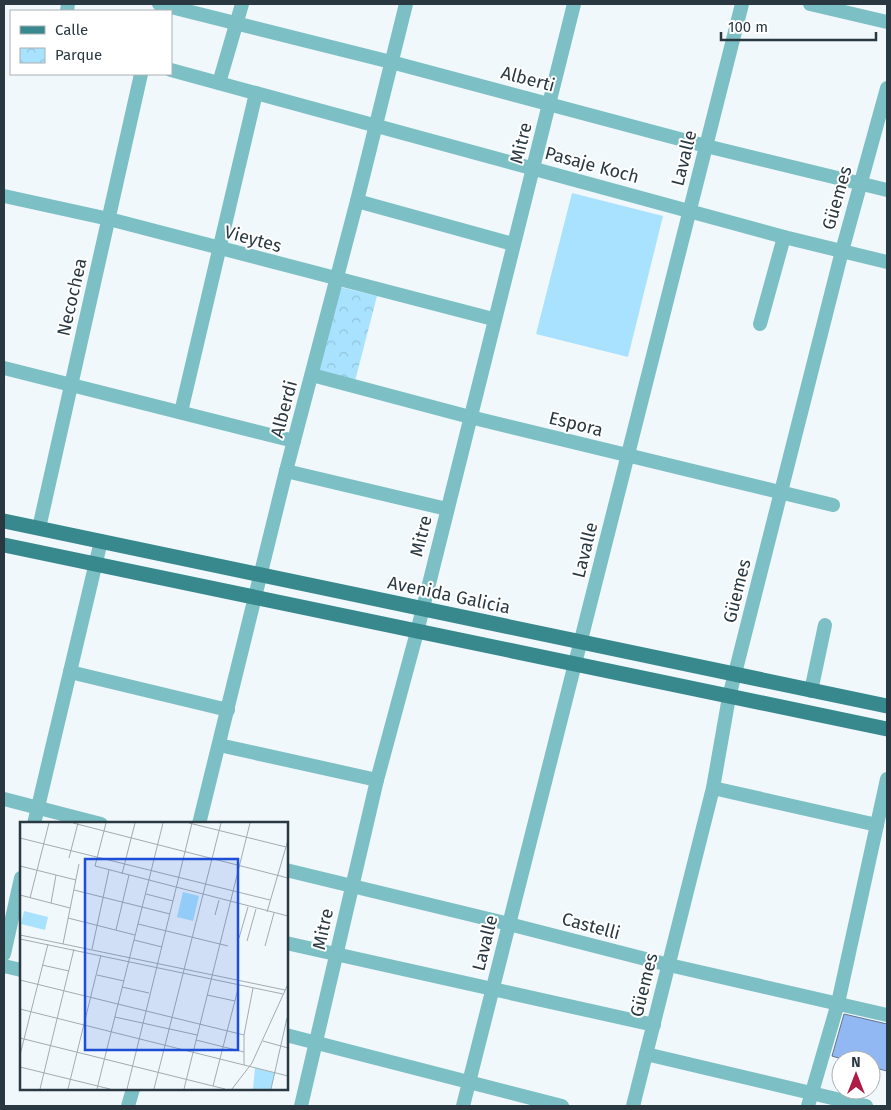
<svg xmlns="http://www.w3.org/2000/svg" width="891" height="1110" font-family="'Fira Sans',sans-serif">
	<defs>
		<pattern id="park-crowns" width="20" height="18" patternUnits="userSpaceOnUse" patternTransform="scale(1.25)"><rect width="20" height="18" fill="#a9e2fe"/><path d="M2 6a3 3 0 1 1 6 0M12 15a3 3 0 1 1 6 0" fill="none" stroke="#92c3db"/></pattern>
	</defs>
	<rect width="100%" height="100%" fill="#f0f8fb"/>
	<path fill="url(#park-crowns)" d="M 340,287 L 377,296 L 355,381 L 319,371 Z"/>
	<path fill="#a9e2fe" d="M 572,193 L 663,216 L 628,357 L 536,334 Z"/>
	<path fill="#91b8f3" stroke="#61738e" d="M 844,1014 L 887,1024 L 887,1071 L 871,1067 L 871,1060 L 845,1060 L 832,1056 Z"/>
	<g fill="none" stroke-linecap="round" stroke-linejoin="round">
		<g stroke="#7cc0c5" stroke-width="14">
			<path d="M 159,4 L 391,62 L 706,146 L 887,190"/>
			<path d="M 810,4 L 887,22"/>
			<path d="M 67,11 L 68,4"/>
			<path d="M 171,70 L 784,237 L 887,262"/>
			<path d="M 219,83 L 242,4"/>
			<path d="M 4,196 L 109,219 L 493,319"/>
			<path d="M 357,201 L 513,244"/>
			<path d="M 760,324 L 784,237"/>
			<path d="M 4,368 L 294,441"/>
			<path d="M 312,375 L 470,417 L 833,505"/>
			<path d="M 181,412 L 256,93"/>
			<path d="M 286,471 L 447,509"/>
			<path d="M 39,528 L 141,74"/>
			<path d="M 70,672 L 228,710"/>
			<path d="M 811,691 L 825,625"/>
			<path d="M 219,745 L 377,780"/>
			<path d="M 713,788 L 877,825"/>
			<path d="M 4,799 L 101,824"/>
			<path d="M 34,824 L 101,541"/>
			<path d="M 199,824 L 286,471 L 357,201 L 406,4"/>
			<path d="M 286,870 L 509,924 L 669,965 L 887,1015"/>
			<path d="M 286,943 L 654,1025"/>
			<path d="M 4,954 L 21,878"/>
			<path d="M 4,966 L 21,970"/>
			<path d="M 286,1035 L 562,1106"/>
			<path d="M 646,1054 L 866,1106"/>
			<path d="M 128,1106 L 133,1089"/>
			<path d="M 301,1106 L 377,780 L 417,632 L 574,4"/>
			<path d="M 463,1106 L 742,4"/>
			<path d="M 633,1106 L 713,788 L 729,697 L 842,251 L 887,88"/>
			<path d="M 808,1106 L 838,1003 L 887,779"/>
		</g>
		<g stroke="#37898e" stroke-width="15">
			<path d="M 4,521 L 887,706"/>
			<path d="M 4,545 L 887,729"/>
		</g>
	</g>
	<g text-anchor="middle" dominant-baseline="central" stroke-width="4" stroke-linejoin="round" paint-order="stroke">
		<g font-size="18" fill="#2a3941" stroke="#fff">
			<text transform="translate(528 79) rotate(15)">Alberti</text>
			<text transform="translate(521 143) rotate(-76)">Mitre</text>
			<text transform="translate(684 158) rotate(-76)">Lavalle</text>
			<text transform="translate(592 165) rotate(15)">Pasaje Koch</text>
			<text transform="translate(837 198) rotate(-74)">Güemes</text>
			<text transform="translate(253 239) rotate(15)">Vieytes</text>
			<text transform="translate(72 297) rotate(-77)">Necochea</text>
			<text transform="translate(284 409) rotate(-75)">Alberdi</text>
			<text transform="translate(576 424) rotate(14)">Espora</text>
			<text transform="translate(421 536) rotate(-76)">Mitre</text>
			<text transform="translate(585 550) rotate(-76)">Lavalle</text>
			<text transform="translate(737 591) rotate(-76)">Güemes</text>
			<text transform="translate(449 595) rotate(12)">Avenida Galicia</text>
			<text transform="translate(591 926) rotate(15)">Castelli</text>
			<text transform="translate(323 929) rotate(-78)">Mitre</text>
			<text transform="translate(485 943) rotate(-76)">Lavalle</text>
			<text transform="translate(644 985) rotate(-76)">Güemes</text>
		</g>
	</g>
	<g transform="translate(20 822)">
		<rect width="268" height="268" fill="#f0f8fb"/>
		<path d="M 235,246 L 255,251 L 251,267 L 233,267 Z" fill="#a9e2fe"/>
		<path d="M 163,70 L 179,74 L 173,99 L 157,95 ZM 4,89 L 28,95 L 25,108 L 1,102 Z" fill="#a9e2fe"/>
		<path fill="none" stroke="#a1acb1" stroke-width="1" d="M 53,1 L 268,56M 86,1 L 75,44 L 268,94M 169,1 L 266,25M 0,16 L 250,78M 49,36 L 58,1M 0,44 L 56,58M 102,52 L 115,1M 54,68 L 150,92M 126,72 L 153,79M 0,73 L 50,86M 10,76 L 29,1M 31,81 L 36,53M 247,90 L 268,18M 195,93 L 199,78M 48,96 L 115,113M 118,102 L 208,124M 96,108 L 109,53M 0,113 L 265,168M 219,116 L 228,85M 0,117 L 263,172M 114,118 L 142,125M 227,119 L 236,87M 43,122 L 59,42M 245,124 L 254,91M 72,127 L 89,48M 22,143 L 49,149M 77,153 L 104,159M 0,158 L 224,213M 102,165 L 129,171M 187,173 L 215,179M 0,187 L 268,254M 95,195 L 177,213M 0,216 L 205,267M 176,218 L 224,230M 243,219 L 268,226M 0,233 L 28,122M 224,243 L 224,213 L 233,166M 0,245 L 90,267M 193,264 L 219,163M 20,267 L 54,127M 48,267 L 81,133M 77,267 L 143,1M 107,267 L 172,1M 134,267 L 201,1M 164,267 L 230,1M 212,267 L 232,241 L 268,162M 251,267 L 267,196"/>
		<path fill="#1d4ed8" fill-opacity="0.15" stroke="#1d4ed8" stroke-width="2.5" d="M 65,37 L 218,37 L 218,228 L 65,228 Z"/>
		<rect width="268" height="268" fill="none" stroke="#2a3941" stroke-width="2.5"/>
	</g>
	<rect width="891" height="1110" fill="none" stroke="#2a3941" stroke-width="10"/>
	<rect x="10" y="10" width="162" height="65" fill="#ffffff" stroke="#aab0b3"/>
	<rect x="20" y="26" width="25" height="8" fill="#37898e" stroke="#aab0b3"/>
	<text x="55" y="35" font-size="15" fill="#2a3941">Calle</text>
	<rect x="20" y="48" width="25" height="15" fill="url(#park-crowns)" stroke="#aab0b3"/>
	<text x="55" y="60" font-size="15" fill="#2a3941">Parque</text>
	<g transform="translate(856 1075)"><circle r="24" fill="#ffffff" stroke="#aab0b3"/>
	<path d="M0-4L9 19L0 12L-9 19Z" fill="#ae1b45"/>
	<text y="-8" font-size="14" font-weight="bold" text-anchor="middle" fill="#2a3941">N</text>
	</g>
	<path d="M721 32v8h155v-8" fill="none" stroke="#2a3941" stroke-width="2.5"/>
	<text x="728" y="32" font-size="15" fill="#2a3941" stroke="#ffffff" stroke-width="4" paint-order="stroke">100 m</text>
</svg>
